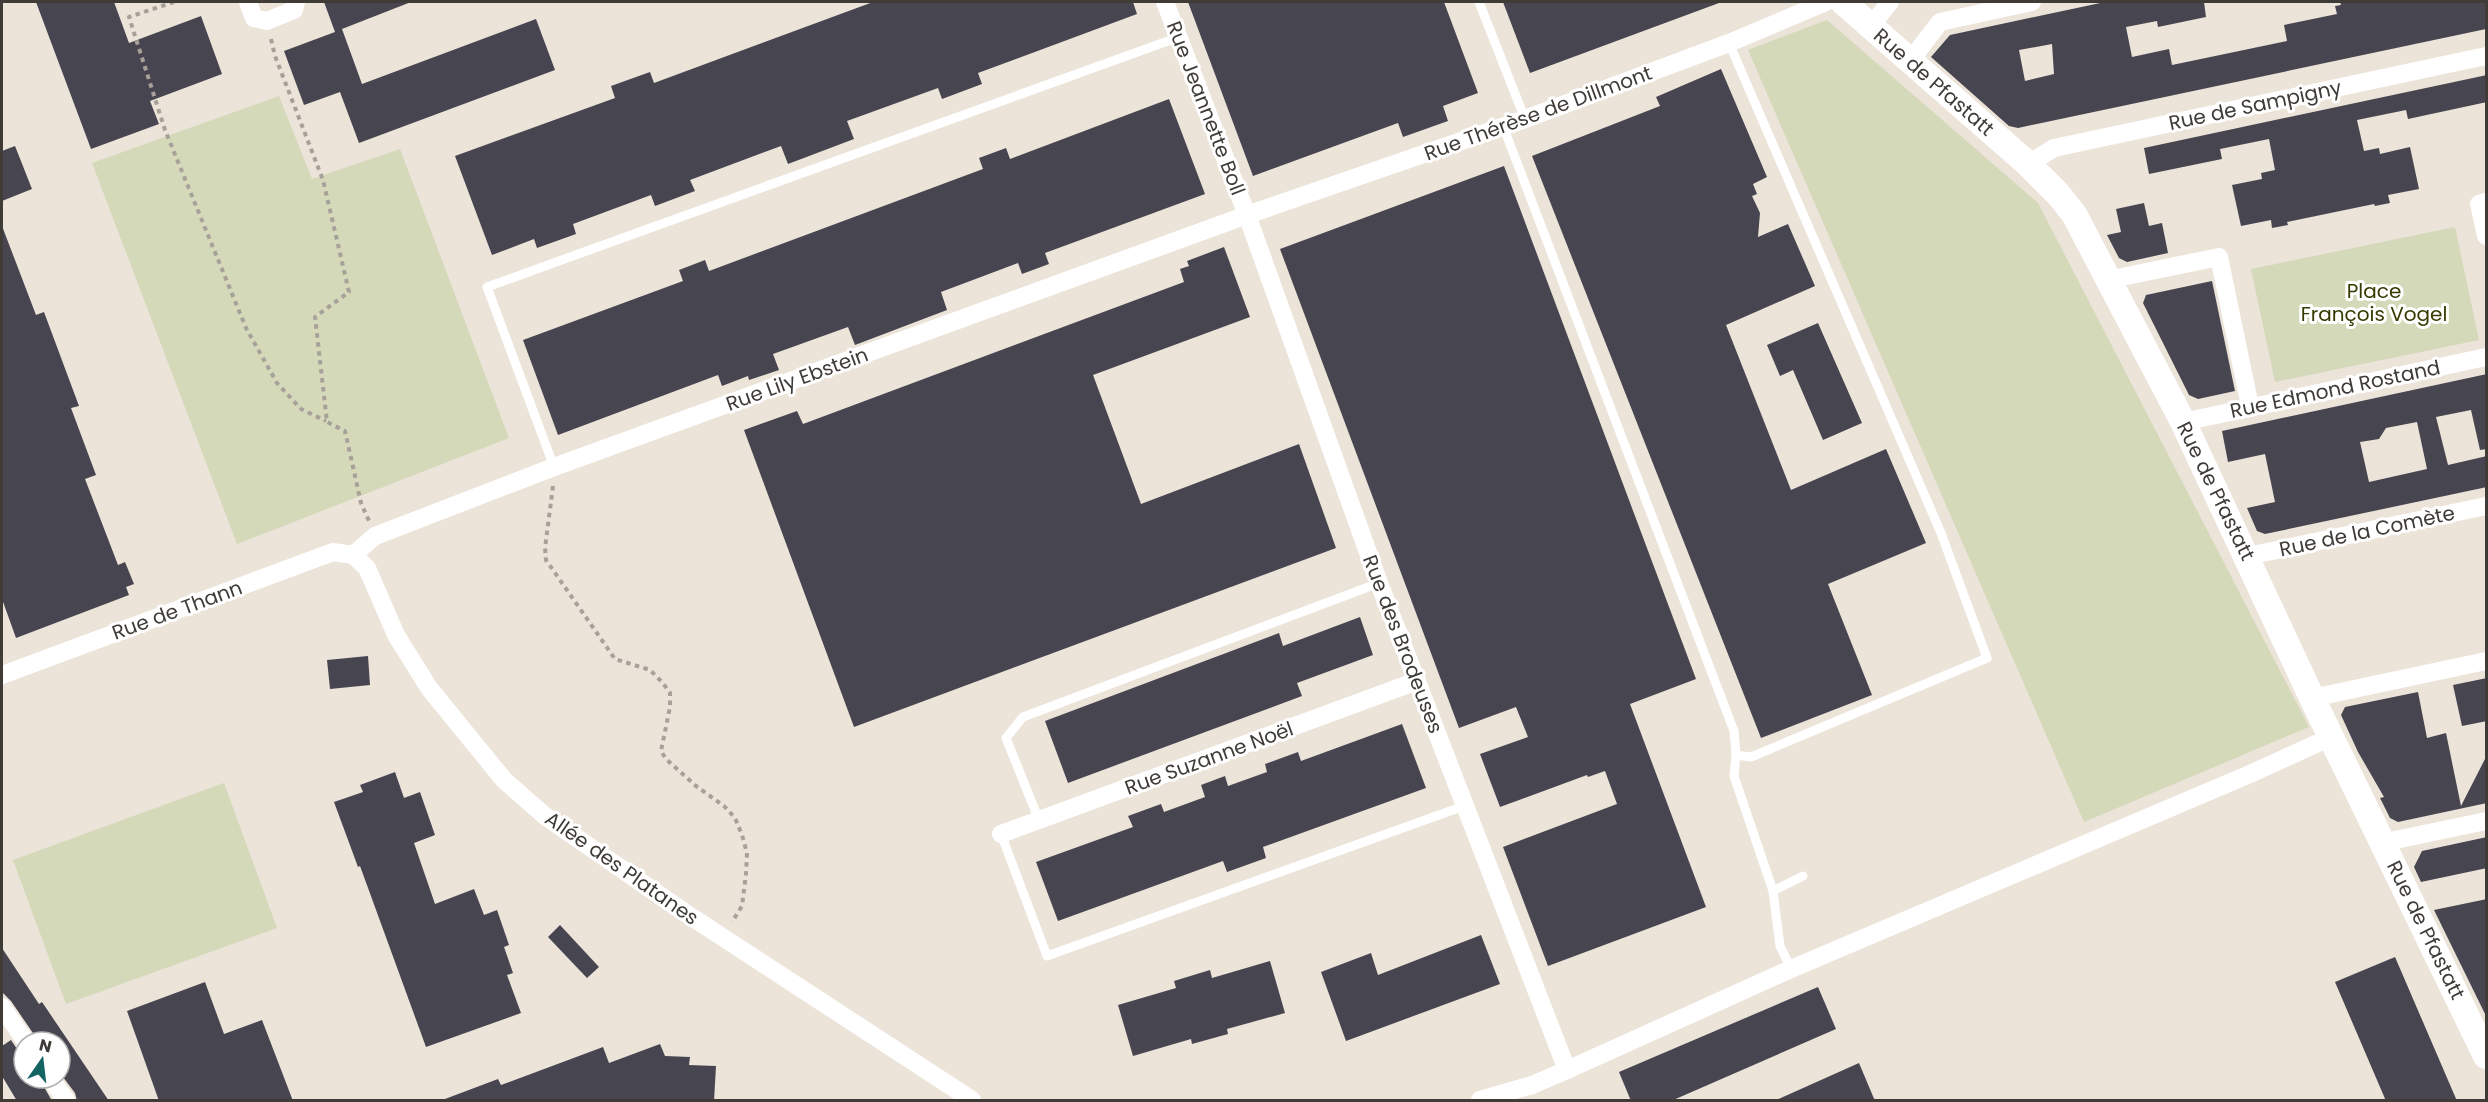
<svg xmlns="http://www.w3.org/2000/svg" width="2488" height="1102" font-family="Poppins,sans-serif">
	<rect width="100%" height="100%" fill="#ece3d9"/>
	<g fill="#d4d9b9">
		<path d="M 1827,20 L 2038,203 L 2309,727 L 2084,822 L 1748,50 Z"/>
		<path d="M 279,96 L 312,179 L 400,149 L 509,438 L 237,544 L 92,163 Z"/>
		<path d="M 2455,227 L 2479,340 L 2275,382 L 2251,269 Z"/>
		<path d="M 224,783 L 277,928 L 66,1004 L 13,860 Z"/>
	</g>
	<g fill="#474650" fill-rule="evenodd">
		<path d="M 36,2 L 114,2 L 129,43 L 201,16 L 222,74 L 150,101 L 159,124 L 91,149 Z"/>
		<path d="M 324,2 L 411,2 L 342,29 L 362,84 L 536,19 L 555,70 L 359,143 L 340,92 L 304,105 L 284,51 L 335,32 Z"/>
		<path d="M 873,2 L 1133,2 L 1137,14 L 978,73 L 982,84 L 942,99 L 938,88 L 847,121 L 854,139 L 788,164 L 781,146 L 690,180 L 695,191 L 655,206 L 651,195 L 573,224 L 576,234 L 537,248 L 534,239 L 492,255 L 455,156 L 615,98 L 611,86 L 650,72 L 654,83 Z"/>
		<path d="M 1188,2 L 1444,2 L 1478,93 L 1443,106 L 1448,121 L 1403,137 L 1398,123 L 1253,176 Z"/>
		<path d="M 1503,2 L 1718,2 L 1719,3 L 1530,73 Z"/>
		<path d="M 2105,2 L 2204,2 L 2206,17 L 2158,27 L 2157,21 L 2126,27 L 2132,57 L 2169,49 L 2172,65 L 2287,41 L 2284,25 L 2337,14 L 2335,6 L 2341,5 L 2340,2 L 2486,2 L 2486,29 L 2018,128 L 2009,126 L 1931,57 L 1950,35 ZM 2052,44 L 2054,74 L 2025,81 L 2019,50 Z"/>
		<path d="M 1721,69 L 1767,177 L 1753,184 L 1757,194 L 1752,196 L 1760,213 L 1758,237 L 1788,224 L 1815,286 L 1726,325 L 1791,490 L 1886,449 L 1926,543 L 1828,584 L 1872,695 L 1761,738 L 1532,156 L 1660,106 L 1656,97 Z"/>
		<path d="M 2487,75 L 2487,102 L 2408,119 L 2406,110 L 2357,120 L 2364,151 L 2379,148 L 2380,154 L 2410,147 L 2419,189 L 2388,195 L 2390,203 L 2375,206 L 2374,204 L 2287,222 L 2288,225 L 2272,228 L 2271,220 L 2241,226 L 2232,185 L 2262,179 L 2261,173 L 2275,170 L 2269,139 L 2220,149 L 2222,159 L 2149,174 L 2144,148 Z"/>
		<path d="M 1169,99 L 1205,194 L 1045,253 L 1049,264 L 1022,274 L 1018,263 L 941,292 L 947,310 L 855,345 L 848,327 L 773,354 L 779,370 L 749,380 L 748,376 L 722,386 L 718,375 L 558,435 L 523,340 L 683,281 L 679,270 L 705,260 L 709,271 L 983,169 L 979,158 L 1006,148 L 1010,159 Z"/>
		<path d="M 15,146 L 32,189 L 2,201 L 2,151 Z"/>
		<path d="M 1504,166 L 1696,679 L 1630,704 L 1706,907 L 1548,966 L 1503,847 L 1617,804 L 1605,771 L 1588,777 L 1587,775 L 1500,807 L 1480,754 L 1528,737 L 1516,707 L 1459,728 L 1280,249 Z"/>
		<path d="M 2144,203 L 2149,226 L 2162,223 L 2168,253 L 2127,262 L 2119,258 L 2107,235 L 2121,232 L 2116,209 Z"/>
		<path d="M 2,226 L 36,315 L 44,312 L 79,406 L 71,408 L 96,475 L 85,479 L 118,565 L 125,562 L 134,584 L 126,587 L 129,595 L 16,638 L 2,599 Z"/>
		<path d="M 1224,247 L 1250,317 L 1093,375 L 1141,504 L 1299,444 L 1336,548 L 854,727 L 744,430 L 797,411 L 803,424 L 1184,282 L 1180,269 L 1189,266 L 1187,261 Z"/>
		<path d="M 2212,281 L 2235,391 L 2198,399 L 2189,395 L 2143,303 L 2146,295 Z"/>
		<path d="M 1818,323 L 1862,423 L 1823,440 L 1793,370 L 1780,376 L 1767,345 Z"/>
		<path d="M 2487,374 L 2487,449 L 2480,450 L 2471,410 L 2436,417 L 2448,465 L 2487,456 L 2487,487 L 2265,534 L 2257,531 L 2247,508 L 2275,502 L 2265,454 L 2228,462 L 2222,431 ZM 2417,422 L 2427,469 L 2369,482 L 2360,442 L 2379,439 L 2386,428 Z"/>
		<path d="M 1360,617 L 1373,655 L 1297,683 L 1302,696 L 1068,783 L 1045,721 L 1279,633 L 1283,646 Z"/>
		<path d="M 368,656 L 370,685 L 330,689 L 327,660 Z"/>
		<path d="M 2487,678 L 2487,721 L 2462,726 L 2453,685 Z"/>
		<path d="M 2418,692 L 2427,738 L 2446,733 L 2461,806 L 2487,755 L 2487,803 L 2398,822 L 2390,818 L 2380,798 L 2384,797 L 2358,752 L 2341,715 L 2345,707 Z"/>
		<path d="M 1402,724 L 1426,788 L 1263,847 L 1266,858 L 1227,872 L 1223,861 L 1058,921 L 1036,862 L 1133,827 L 1128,816 L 1161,804 L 1164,812 L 1205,797 L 1201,785 L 1225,776 L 1228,786 L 1267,772 L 1265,764 L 1298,752 L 1301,761 Z"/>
		<path d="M 395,772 L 404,798 L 420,792 L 435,835 L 414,843 L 435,904 L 474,889 L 484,915 L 497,910 L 509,945 L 504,947 L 513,973 L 507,975 L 521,1013 L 426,1047 L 360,866 L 358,867 L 334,802 L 363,792 L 360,785 Z"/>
		<path d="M 2487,837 L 2487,868 L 2421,882 L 2414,867 L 2422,851 Z"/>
		<path d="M 2487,899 L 2487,1018 L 2434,910 Z"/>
		<path d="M 560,925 L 599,967 L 587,978 L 548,937 Z"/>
		<path d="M 1481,935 L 1500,984 L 1346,1041 L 1321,972 L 1371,953 L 1378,975 Z"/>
		<path d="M 2,948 L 39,1004 L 42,1002 L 109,1101 L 77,1101 L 75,1093 L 60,1073 L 60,1042 L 37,1042 L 35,1036 L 11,1001 L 2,992 Z"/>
		<path d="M 2395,957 L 2457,1101 L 2386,1101 L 2335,982 Z"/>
		<path d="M 1270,961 L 1285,1013 L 1227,1029 L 1228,1034 L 1192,1044 L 1191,1039 L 1133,1056 L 1118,1005 L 1176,988 L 1174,981 L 1210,970 L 1212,978 Z"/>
		<path d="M 205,982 L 224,1034 L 262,1020 L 293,1101 L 159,1101 L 127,1011 Z"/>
		<path d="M 1818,987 L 1836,1029 L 1671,1101 L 1631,1101 L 1619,1072 Z"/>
		<path d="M 11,1040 L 17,1049 L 24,1053 L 24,1078 L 39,1078 L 52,1101 L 17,1101 L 2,1076 L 2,1046 Z"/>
		<path d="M 660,1044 L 665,1056 L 690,1057 L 689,1065 L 716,1066 L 714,1101 L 445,1101 L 445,1099 L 498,1079 L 501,1085 L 603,1047 L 609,1063 Z"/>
		<path d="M 1859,1063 L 1875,1101 L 1774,1101 Z"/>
	</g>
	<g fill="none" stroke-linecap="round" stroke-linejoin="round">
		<g stroke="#a7a199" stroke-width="4" stroke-dasharray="4.5 4.5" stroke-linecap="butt">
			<path d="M 174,2 L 129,17 L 165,130 L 246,328 L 277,383 L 301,409 L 326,421"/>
			<path d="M 271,39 L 275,56 L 323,180 L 349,292 L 315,317 L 327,422 L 345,431 L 361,503 L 369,521"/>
			<path d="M 553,486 L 545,548 L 546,560 L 615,659 L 650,670 L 662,682 L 670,693 L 670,707 L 661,751 L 666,759 L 696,786 L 724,806 L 735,818 L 742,835 L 747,853 L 746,874 L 742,906 L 732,922"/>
		</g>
		<g stroke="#fff" stroke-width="9">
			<path d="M 1479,2 L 1525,119"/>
			<path d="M 1729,43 L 1941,533 L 1987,658 L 1751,757 L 1736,755"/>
			<path d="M 1503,126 L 1734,731 L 1736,755 L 1734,776 L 1773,891 L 1780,946 L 1791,969"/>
			<path d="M 554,467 L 487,287 L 1179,37"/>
			<path d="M 1039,820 L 1006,738 L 1023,717 L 1379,583"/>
			<path d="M 1001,834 L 1047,956 L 1464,806"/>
			<path d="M 1773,891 L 1803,876"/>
		</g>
		<g stroke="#fff" stroke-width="18">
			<path d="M 248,2 L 254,18 L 267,21 L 294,10 L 296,2"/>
			<path d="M 1165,2 L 1247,215 L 1379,583 L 1567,1070"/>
			<path d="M 1871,26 L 1890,2"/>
			<path d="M 1910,61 L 1940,22 L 2032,2"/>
			<path d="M 2028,164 L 2054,148 L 2486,56"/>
			<path d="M 2486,202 L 2479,204 L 2486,236"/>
			<path d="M 2112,283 L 2122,277 L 2219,257 L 2250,406"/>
			<path d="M 2183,422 L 2486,357"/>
			<path d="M 353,555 L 375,536 L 554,467 L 1247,215 L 1525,119 L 1729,43 L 1826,2"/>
			<path d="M 353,555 L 367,568 L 396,635 L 429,688 L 504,780 L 545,816 L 684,912 L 972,1100"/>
			<path d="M 2248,556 L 2486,506"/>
			<path d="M 2,675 L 333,552 L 353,555"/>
			<path d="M 2312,698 L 2486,661"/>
			<path d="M 1001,834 L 1417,681"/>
			<path d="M 2385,845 L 2395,840 L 2486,821"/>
			<path d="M 2,1007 L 26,1042"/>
			<path d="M 50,1078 L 66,1100"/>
			<path d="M 1480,1100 L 1532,1085 L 1567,1070 L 1791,969 L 2250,774 L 2331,737"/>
		</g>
		<path stroke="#fff" stroke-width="26" d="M 1843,2 L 2028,164 L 2058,194 L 2074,214 L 2183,422 L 2312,698 L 2486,1056"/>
	</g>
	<g text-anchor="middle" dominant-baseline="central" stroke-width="6" stroke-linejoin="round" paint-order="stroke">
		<g font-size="20" fill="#3f3c38" stroke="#fff">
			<text transform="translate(1934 82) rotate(41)">Rue de Pfastatt</text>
			<text transform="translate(2255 105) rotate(-12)">Rue de Sampigny</text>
			<text transform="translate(1206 108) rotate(69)">Rue Jeannette Boll</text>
			<text transform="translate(1538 113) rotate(-20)">Rue Thérèse de Dillmont</text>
			<text transform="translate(797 379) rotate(-20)">Rue Lily Ebstein</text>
			<text transform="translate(2335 389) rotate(-12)">Rue Edmond Rostand</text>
			<text transform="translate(2216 491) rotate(64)">Rue de Pfastatt</text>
			<text transform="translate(2367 531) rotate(-12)">Rue de la Comète</text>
			<text transform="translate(177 610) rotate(-20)">Rue de Thann</text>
			<text transform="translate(1403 644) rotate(69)">Rue des Brodeuses</text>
			<text transform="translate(1209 758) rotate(-20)">Rue Suzanne Noël</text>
			<text transform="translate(622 868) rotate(35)">Allée des Platanes</text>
			<text transform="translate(2426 930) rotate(64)">Rue de Pfastatt</text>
		</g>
		<g font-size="20" fill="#363a00" stroke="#fff">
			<text x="2374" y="291">Place<tspan x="2374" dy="23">François Vogel</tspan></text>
		</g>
	</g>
	<rect width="2488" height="1102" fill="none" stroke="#3f3c38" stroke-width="6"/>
	<g transform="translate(42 1060) rotate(14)"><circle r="28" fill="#ffffff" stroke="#b2b1af" stroke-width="1.5"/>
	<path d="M0-4.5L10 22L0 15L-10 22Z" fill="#156464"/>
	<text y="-9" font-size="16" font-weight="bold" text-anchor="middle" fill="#3f3c38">N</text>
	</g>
</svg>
